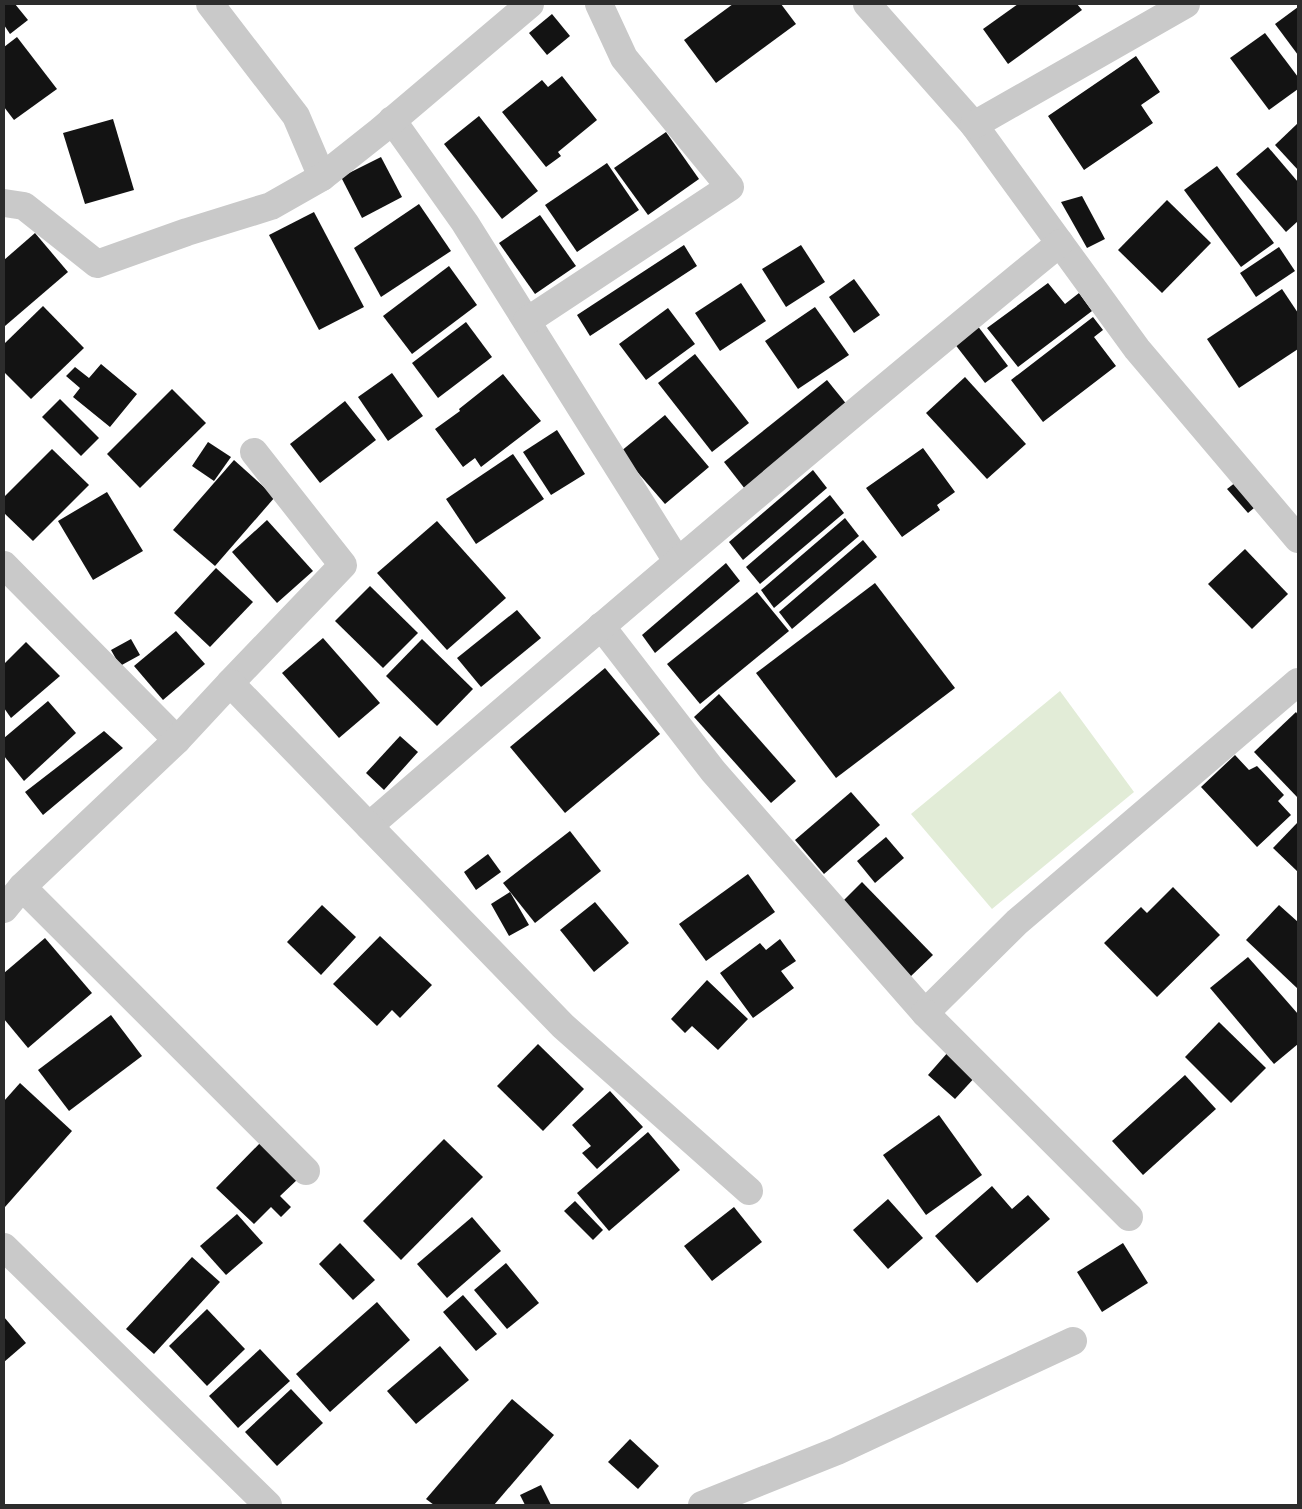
<svg xmlns="http://www.w3.org/2000/svg" width="1302" height="1509" font-family="'PT Sans',sans-serif">
	<rect width="100%" height="100%" fill="#fff"/>
	<path fill="#e2ecd7" d="M 1060,691 L 1134,792 L 992,909 L 911,814 Z"/>
	<g fill="#131313">
		<path d="M 4,4 L 15,4 L 28,20 L 10,34 L 4,25 Z"/>
		<path d="M 733,4 L 781,4 L 796,24 L 716,83 L 684,40 Z"/>
		<path d="M 1018,4 L 1077,4 L 1082,10 L 1008,64 L 983,29 Z"/>
		<path d="M 1298,7 L 1298,55 L 1275,24 Z"/>
		<path d="M 552,14 L 570,36 L 547,55 L 529,33 Z"/>
		<path d="M 1265,33 L 1298,77 L 1298,89 L 1269,110 L 1230,58 Z"/>
		<path d="M 17,37 L 57,89 L 14,120 L 4,107 L 4,47 Z"/>
		<path d="M 1136,56 L 1160,92 L 1141,105 L 1153,123 L 1084,170 L 1048,116 Z"/>
		<path d="M 562,76 L 597,120 L 558,152 L 561,156 L 546,167 L 502,112 L 542,80 L 548,87 Z"/>
		<path d="M 479,116 L 538,191 L 502,219 L 444,144 Z"/>
		<path d="M 113,119 L 134,190 L 85,204 L 63,133 Z"/>
		<path d="M 1298,123 L 1298,170 L 1275,145 Z"/>
		<path d="M 666,132 L 699,179 L 648,215 L 614,168 Z"/>
		<path d="M 1268,147 L 1298,182 L 1298,221 L 1286,232 L 1236,174 Z"/>
		<path d="M 381,157 L 402,197 L 362,218 L 341,177 Z"/>
		<path d="M 607,163 L 639,210 L 577,252 L 545,205 Z"/>
		<path d="M 1217,166 L 1274,243 L 1241,267 L 1184,190 Z"/>
		<path d="M 1082,196 L 1105,239 L 1087,248 L 1061,202 Z"/>
		<path d="M 1167,200 L 1211,243 L 1162,293 L 1118,250 Z"/>
		<path d="M 419,204 L 451,251 L 381,297 L 354,248 Z"/>
		<path d="M 314,212 L 364,307 L 319,330 L 269,235 Z"/>
		<path d="M 540,215 L 576,266 L 535,294 L 499,243 Z"/>
		<path d="M 35,233 L 68,272 L 5,326 L 4,260 Z"/>
		<path d="M 684,245 L 697,266 L 590,336 L 577,315 Z"/>
		<path d="M 801,245 L 825,282 L 786,307 L 762,269 Z"/>
		<path d="M 1279,247 L 1295,271 L 1256,297 L 1240,273 Z"/>
		<path d="M 449,266 L 477,305 L 412,354 L 383,316 Z"/>
		<path d="M 854,279 L 880,315 L 854,333 L 829,297 Z"/>
		<path d="M 741,283 L 766,321 L 720,351 L 695,313 Z"/>
		<path d="M 1048,283 L 1065,304 L 1079,293 L 1092,311 L 1018,367 L 987,328 Z"/>
		<path d="M 1282,289 L 1298,313 L 1298,349 L 1239,388 L 1207,339 Z"/>
		<path d="M 43,306 L 84,348 L 31,399 L 4,372 L 4,344 Z"/>
		<path d="M 815,307 L 849,355 L 798,389 L 765,341 Z"/>
		<path d="M 668,308 L 695,344 L 646,380 L 619,344 Z"/>
		<path d="M 1093,317 L 1103,330 L 1094,337 L 1116,366 L 1043,422 L 1011,380 Z"/>
		<path d="M 466,322 L 492,357 L 438,398 L 412,363 Z"/>
		<path d="M 977,325 L 1008,366 L 985,383 L 954,343 Z"/>
		<path d="M 695,354 L 749,423 L 712,452 L 658,383 Z"/>
		<path d="M 101,364 L 137,394 L 110,427 L 73,397 L 80,388 L 66,376 L 75,367 L 89,378 Z"/>
		<path d="M 392,373 L 423,416 L 388,441 L 358,397 Z"/>
		<path d="M 503,374 L 541,421 L 481,467 L 475,458 L 463,467 L 435,429 L 460,411 L 459,409 Z"/>
		<path d="M 965,377 L 1026,444 L 987,479 L 926,413 Z"/>
		<path d="M 827,380 L 848,406 L 745,489 L 724,462 Z"/>
		<path d="M 172,389 L 206,423 L 140,488 L 107,454 Z"/>
		<path d="M 60,399 L 99,438 L 81,456 L 42,417 Z"/>
		<path d="M 345,401 L 376,440 L 320,483 L 290,444 Z"/>
		<path d="M 665,415 L 709,467 L 665,504 L 620,452 Z"/>
		<path d="M 557,430 L 585,474 L 551,495 L 523,452 Z"/>
		<path d="M 208,442 L 231,457 L 214,481 L 192,466 Z"/>
		<path d="M 923,448 L 955,492 L 937,505 L 940,510 L 902,537 L 866,488 Z"/>
		<path d="M 52,449 L 89,485 L 33,541 L 4,513 L 4,497 Z"/>
		<path d="M 513,454 L 544,499 L 476,544 L 446,499 Z"/>
		<path d="M 234,460 L 275,497 L 215,566 L 173,530 Z"/>
		<path d="M 813,470 L 827,488 L 743,560 L 729,542 Z"/>
		<path d="M 1240,479 L 1260,503 L 1248,513 L 1227,489 Z"/>
		<path d="M 107,492 L 143,551 L 93,580 L 58,521 Z"/>
		<path d="M 830,495 L 844,513 L 760,584 L 746,567 Z"/>
		<path d="M 845,518 L 859,536 L 774,608 L 761,590 Z"/>
		<path d="M 267,520 L 313,571 L 277,603 L 232,552 Z"/>
		<path d="M 437,521 L 506,598 L 447,650 L 377,573 Z"/>
		<path d="M 863,540 L 877,557 L 792,629 L 779,612 Z"/>
		<path d="M 1245,549 L 1288,594 L 1252,629 L 1208,584 Z"/>
		<path d="M 726,563 L 740,581 L 655,653 L 642,635 Z"/>
		<path d="M 216,568 L 253,602 L 210,647 L 174,613 Z"/>
		<path d="M 875,583 L 955,688 L 836,778 L 756,673 Z"/>
		<path d="M 370,586 L 418,633 L 383,668 L 335,621 Z"/>
		<path d="M 757,592 L 789,631 L 700,704 L 667,664 Z"/>
		<path d="M 517,610 L 541,638 L 481,687 L 457,658 Z"/>
		<path d="M 176,631 L 205,664 L 163,700 L 134,666 Z"/>
		<path d="M 323,638 L 380,703 L 339,738 L 282,673 Z"/>
		<path d="M 131,639 L 140,655 L 120,666 L 111,650 Z"/>
		<path d="M 422,639 L 473,689 L 437,726 L 386,676 Z"/>
		<path d="M 26,642 L 60,676 L 11,718 L 4,708 L 4,664 Z"/>
		<path d="M 605,668 L 660,734 L 565,813 L 510,747 Z"/>
		<path d="M 719,694 L 796,781 L 771,803 L 694,717 Z"/>
		<path d="M 48,701 L 76,733 L 24,781 L 4,756 L 4,738 Z"/>
		<path d="M 1296,712 L 1298,715 L 1298,798 L 1254,752 Z"/>
		<path d="M 104,731 L 123,748 L 43,815 L 25,792 Z"/>
		<path d="M 400,736 L 418,752 L 384,790 L 366,773 Z"/>
		<path d="M 1235,755 L 1249,770 L 1257,766 L 1284,795 L 1278,801 L 1291,815 L 1257,847 L 1201,787 Z"/>
		<path d="M 851,792 L 880,825 L 824,874 L 795,840 Z"/>
		<path d="M 1298,822 L 1298,872 L 1273,848 Z"/>
		<path d="M 570,831 L 601,871 L 535,923 L 503,883 Z"/>
		<path d="M 886,837 L 904,858 L 875,883 L 857,861 Z"/>
		<path d="M 488,854 L 501,872 L 476,890 L 464,872 Z"/>
		<path d="M 748,874 L 775,912 L 706,961 L 679,924 Z"/>
		<path d="M 862,882 L 933,955 L 910,977 L 840,904 Z"/>
		<path d="M 1173,887 L 1220,935 L 1157,997 L 1104,943 L 1141,907 L 1147,913 Z"/>
		<path d="M 510,892 L 529,925 L 509,936 L 491,904 Z"/>
		<path d="M 595,902 L 629,943 L 594,972 L 560,930 Z"/>
		<path d="M 322,905 L 356,937 L 321,975 L 287,942 Z"/>
		<path d="M 1279,905 L 1298,922 L 1298,989 L 1246,940 Z"/>
		<path d="M 380,936 L 432,985 L 400,1018 L 392,1010 L 377,1026 L 333,984 Z"/>
		<path d="M 45,938 L 92,993 L 28,1048 L 4,1019 L 4,973 Z"/>
		<path d="M 780,939 L 796,961 L 781,971 L 794,988 L 753,1018 L 720,973 L 760,943 L 766,950 Z"/>
		<path d="M 1248,957 L 1298,1014 L 1298,1044 L 1274,1064 L 1210,988 Z"/>
		<path d="M 707,980 L 748,1019 L 718,1050 L 692,1026 L 685,1033 L 671,1019 Z"/>
		<path d="M 111,1015 L 142,1056 L 69,1111 L 38,1070 Z"/>
		<path d="M 1219,1022 L 1266,1068 L 1231,1103 L 1185,1057 Z"/>
		<path d="M 538,1044 L 584,1089 L 543,1131 L 497,1086 Z"/>
		<path d="M 949,1051 L 977,1075 L 955,1099 L 928,1075 Z"/>
		<path d="M 1185,1075 L 1216,1109 L 1143,1175 L 1112,1141 Z"/>
		<path d="M 20,1083 L 72,1131 L 5,1207 L 4,1101 Z"/>
		<path d="M 610,1091 L 643,1127 L 597,1169 L 582,1153 L 591,1146 L 572,1125 Z"/>
		<path d="M 939,1115 L 982,1175 L 926,1215 L 883,1155 Z"/>
		<path d="M 648,1132 L 680,1170 L 609,1231 L 577,1193 Z"/>
		<path d="M 444,1139 L 483,1177 L 401,1260 L 363,1221 Z"/>
		<path d="M 261,1142 L 299,1178 L 280,1196 L 291,1207 L 281,1217 L 271,1207 L 254,1224 L 216,1188 Z"/>
		<path d="M 992,1186 L 1012,1209 L 1028,1195 L 1050,1219 L 977,1283 L 935,1236 Z"/>
		<path d="M 888,1199 L 923,1238 L 888,1269 L 853,1230 Z"/>
		<path d="M 575,1201 L 603,1230 L 593,1240 L 564,1211 Z"/>
		<path d="M 734,1207 L 762,1242 L 712,1281 L 684,1246 Z"/>
		<path d="M 237,1214 L 263,1243 L 226,1275 L 200,1246 Z"/>
		<path d="M 472,1217 L 501,1251 L 447,1298 L 417,1264 Z"/>
		<path d="M 340,1243 L 375,1280 L 353,1300 L 319,1264 Z"/>
		<path d="M 1123,1243 L 1148,1283 L 1102,1312 L 1077,1272 Z"/>
		<path d="M 192,1257 L 220,1282 L 154,1354 L 126,1329 Z"/>
		<path d="M 506,1263 L 539,1303 L 507,1329 L 474,1290 Z"/>
		<path d="M 463,1295 L 497,1334 L 476,1351 L 443,1312 Z"/>
		<path d="M 377,1302 L 410,1340 L 330,1412 L 296,1374 Z"/>
		<path d="M 207,1309 L 245,1349 L 207,1386 L 169,1346 Z"/>
		<path d="M 4,1317 L 26,1343 L 4,1362 Z"/>
		<path d="M 440,1346 L 469,1380 L 416,1424 L 387,1391 Z"/>
		<path d="M 260,1349 L 290,1381 L 238,1428 L 209,1396 Z"/>
		<path d="M 291,1389 L 323,1423 L 277,1466 L 245,1432 Z"/>
		<path d="M 512,1399 L 554,1435 L 494,1505 L 434,1505 L 426,1499 Z"/>
		<path d="M 630,1439 L 659,1466 L 638,1489 L 608,1462 Z"/>
		<path d="M 541,1485 L 551,1505 L 525,1505 L 520,1495 Z"/>
	</g>
	<g fill="none" stroke-linecap="round" stroke-linejoin="round">
		<g stroke="#c9c9c9" stroke-width="28">
			<path d="M 210,4 L 296,116 L 322,177"/>
			<path d="M 867,4 L 974,125 L 1137,349 L 1298,539"/>
			<path d="M 392,120 L 465,223 L 677,561"/>
			<path d="M 974,125 L 1186,4"/>
			<path d="M 4,203 L 24,206 L 97,264 L 187,232 L 271,206 L 322,177 L 380,131 L 530,4"/>
			<path d="M 527,321 L 730,187 L 624,58 L 599,4"/>
			<path d="M 4,565 L 177,740"/>
			<path d="M 601,626 L 713,771 L 925,1013 L 1017,922 L 1298,682"/>
			<path d="M 230,683 L 343,565 L 254,452"/>
			<path d="M 369,826 C 597,629 826,434 1060,243"/>
			<path d="M 22,887 L 306,1171"/>
			<path d="M 4,909 L 22,887 L 177,740 L 230,683 L 563,1026 L 749,1191"/>
			<path d="M 925,1013 L 1129,1217"/>
			<path d="M 4,1247 L 268,1505"/>
			<path d="M 702,1505 L 837,1451 L 1073,1341"/>
		</g>
	</g>
	<rect width="1302" height="1509" fill="none" stroke="#2c2c2c" stroke-width="10"/>
</svg>
